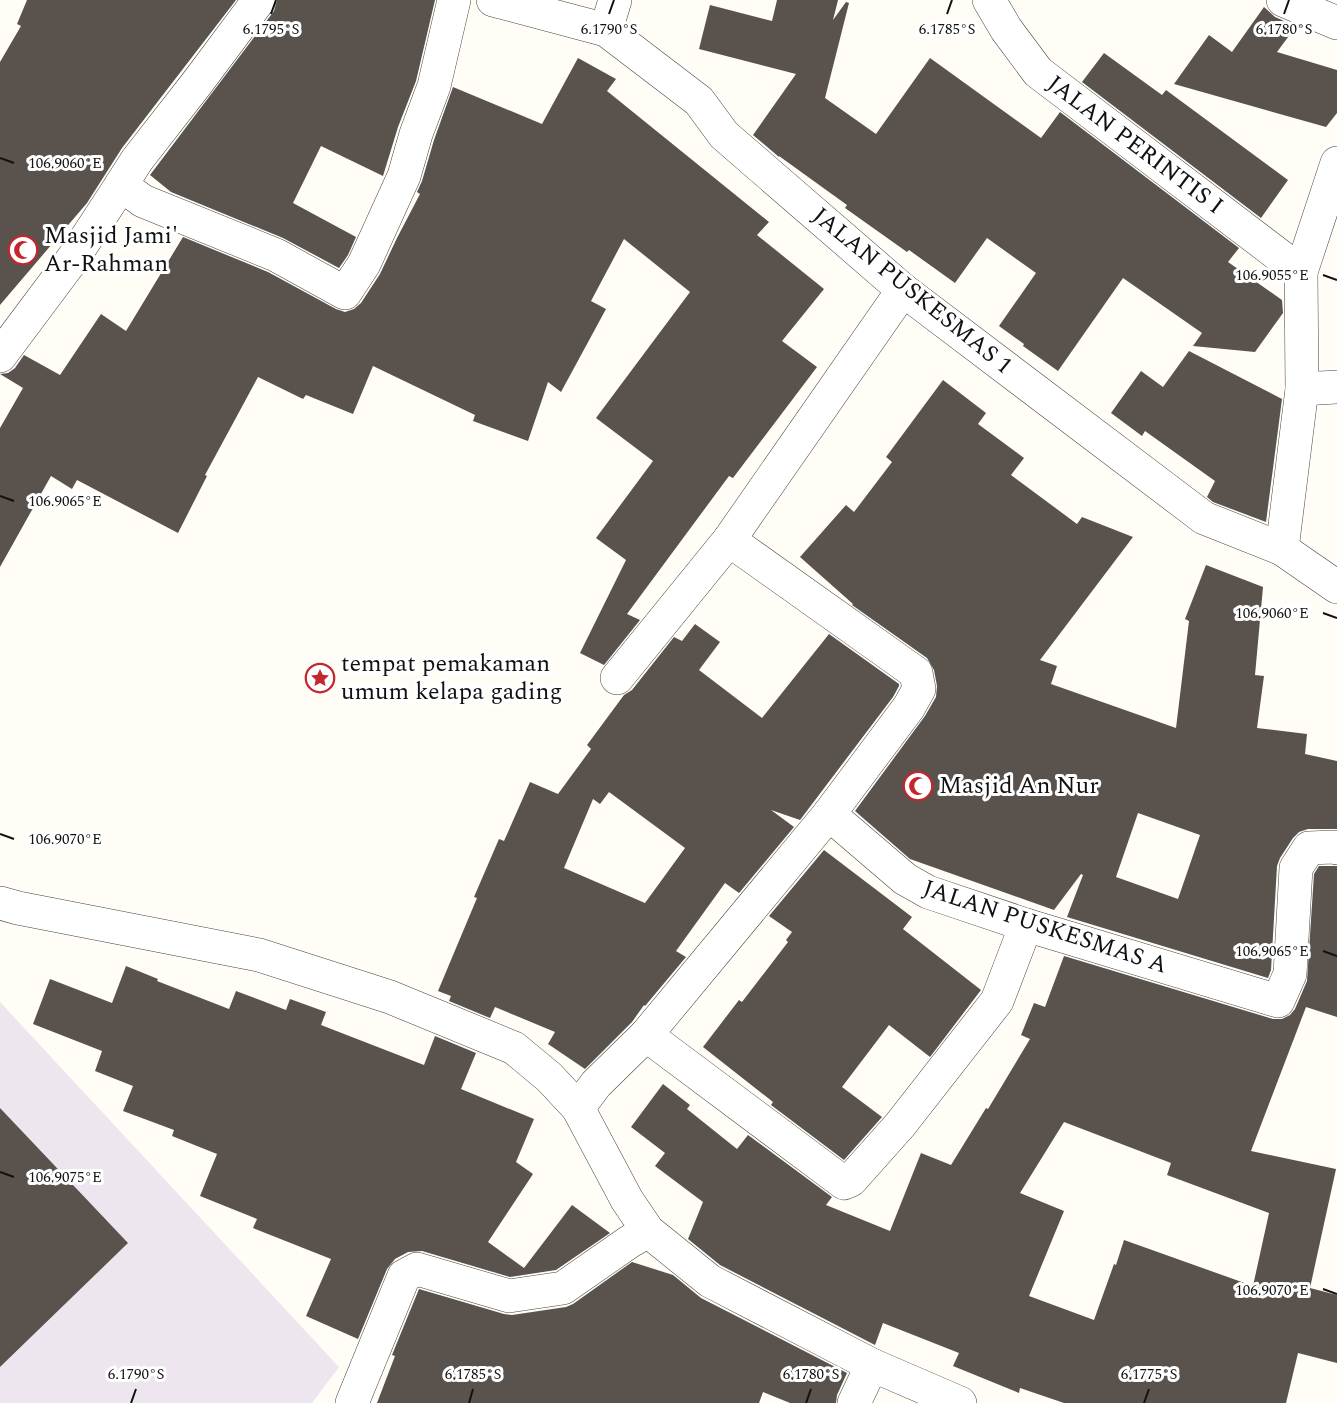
<svg xmlns="http://www.w3.org/2000/svg" width="1337" height="1403" font-family="Spectral,serif">
	<rect width="100%" height="100%" fill="#fffdf5"/>
	<path fill="#eee6ef" d="M 0,1002 L 339,1367 L 312,1403 L 0,1403 Z"/>
	<g fill="#5a524d" fill-rule="evenodd">
		<path d="M 27,0 L 236,0 L 122,148 L 87,203 L 0,305 L 0,62 L 21,26 L 17,24 Z"/>
		<path d="M 277,0 L 435,0 L 416,81 L 398,127 L 383,176 L 321,146 L 293,203 L 356,237 L 348,255 L 339,268 L 283,238 L 171,192 L 150,175 L 274,11 Z"/>
		<path d="M 777,0 L 838,0 L 833,20 L 846,2 L 849,3 L 825,98 L 876,134 L 930,58 L 1041,138 L 1060,112 L 1239,248 L 1228,262 L 1282,300 L 1283,313 L 1255,352 L 1193,346 L 1202,333 L 1123,278 L 1058,371 L 1023,346 L 1024,344 L 999,326 L 1036,273 L 987,238 L 955,283 L 909,250 L 907,252 L 845,208 L 847,205 L 779,156 L 779,157 L 753,135 L 796,74 L 699,49 L 710,5 L 772,21 Z"/>
		<path d="M 1264,7 L 1275,17 L 1282,20 L 1294,29 L 1277,52 L 1337,70 L 1337,113 L 1326,127 L 1174,84 L 1209,35 L 1232,52 Z"/>
		<path d="M 1104,53 L 1162,95 L 1166,90 L 1288,180 L 1261,218 L 1082,82 Z"/>
		<path d="M 578,58 L 616,79 L 607,91 L 769,222 L 757,235 L 824,289 L 782,341 L 817,367 L 733,478 L 729,476 L 627,614 L 640,620 L 604,665 L 580,653 L 626,560 L 596,538 L 653,461 L 596,418 L 690,292 L 624,239 L 591,301 L 606,309 L 561,392 L 548,382 L 528,441 L 473,421 L 475,415 L 373,366 L 353,414 L 306,395 L 303,399 L 258,377 L 205,475 L 207,476 L 178,533 L 77,480 L 72,489 L 51,476 L 0,567 L 0,428 L 23,388 L 0,374 L 8,373 L 15,368 L 24,355 L 60,375 L 101,314 L 126,331 L 183,237 L 268,272 L 336,309 L 345,312 L 354,309 L 361,303 L 380,274 L 397,238 L 420,194 L 417,192 L 422,181 L 434,140 L 453,87 L 542,124 Z"/>
		<path d="M 1189,351 L 1282,399 L 1266,522 L 1213,502 L 1207,497 L 1215,481 L 1145,431 L 1142,436 L 1111,413 L 1141,371 L 1163,387 Z"/>
		<path d="M 943,380 L 986,413 L 978,424 L 1024,458 L 1011,475 L 1077,524 L 1082,517 L 1133,537 L 1040,660 L 1057,666 L 1051,684 L 1176,728 L 1189,621 L 1185,619 L 1206,565 L 1263,587 L 1255,675 L 1264,676 L 1257,728 L 1307,734 L 1305,754 L 1337,761 L 1337,829 L 1308,829 L 1299,832 L 1293,838 L 1280,858 L 1277,866 L 1271,970 L 1268,978 L 1067,917 L 1083,875 L 1081,874 L 1054,910 L 910,859 L 855,811 L 925,716 L 936,697 L 937,686 L 934,670 L 927,658 L 852,605 L 853,604 L 800,557 L 846,505 L 854,512 L 892,462 L 886,457 ZM 1138,813 L 1200,835 L 1178,899 L 1116,877 Z"/>
		<path d="M 695,624 L 720,642 L 699,670 L 762,718 L 829,634 L 899,684 L 899,686 L 893,697 L 800,820 L 771,810 L 794,827 L 739,893 L 725,883 L 676,951 L 686,957 L 645,1006 L 644,1005 L 632,1022 L 585,1069 L 548,1044 L 555,1032 L 495,1007 L 490,1018 L 449,1001 L 451,996 L 438,991 L 477,898 L 474,897 L 499,839 L 504,841 L 530,782 L 558,794 L 591,749 L 587,745 L 624,695 L 632,690 L 674,637 L 682,641 ZM 609,792 L 685,848 L 645,903 L 564,868 L 593,799 L 600,804 Z"/>
		<path d="M 824,850 L 912,917 L 903,929 L 981,990 L 930,1057 L 889,1025 L 842,1087 L 882,1117 L 844,1160 L 771,1105 L 773,1102 L 703,1047 L 739,1000 L 742,1002 L 788,942 L 786,940 L 792,932 L 769,916 Z"/>
		<path d="M 1319,866 L 1337,866 L 1337,1017 L 1306,1007 L 1251,1151 L 1336,1169 L 1310,1288 L 1337,1295 L 1337,1363 L 1298,1353 L 1286,1403 L 1064,1403 L 1020,1388 L 1019,1393 L 953,1366 L 959,1353 L 883,1323 L 875,1345 L 720,1265 L 688,1239 L 703,1202 L 655,1166 L 665,1153 L 631,1127 L 663,1084 L 690,1105 L 687,1109 L 737,1149 L 748,1135 L 832,1197 L 826,1205 L 890,1231 L 921,1153 L 951,1165 L 986,1108 L 988,1109 L 1030,1039 L 1021,1035 L 1034,1003 L 1045,1007 L 1064,956 L 1273,1019 L 1282,1019 L 1290,1015 L 1295,1009 L 1307,981 L 1314,874 ZM 1064,1122 L 1171,1163 L 1167,1175 L 1269,1213 L 1253,1286 L 1124,1240 L 1116,1265 L 1114,1264 L 1094,1320 L 1029,1296 L 1064,1211 L 1020,1193 Z"/>
		<path d="M 126,966 L 158,979 L 157,981 L 229,1009 L 236,991 L 286,1010 L 290,999 L 326,1012 L 321,1025 L 424,1065 L 435,1036 L 476,1053 L 461,1089 L 534,1119 L 516,1162 L 533,1174 L 488,1242 L 524,1268 L 572,1205 L 610,1233 L 556,1270 L 510,1277 L 422,1251 L 408,1252 L 395,1259 L 387,1269 L 358,1339 L 306,1316 L 331,1259 L 253,1228 L 257,1219 L 200,1196 L 217,1154 L 172,1136 L 174,1130 L 123,1111 L 133,1086 L 95,1071 L 102,1051 L 33,1024 L 50,979 L 112,1003 Z"/>
		<path d="M 0,1108 L 128,1243 L 0,1367 Z"/>
		<path d="M 632,1262 L 673,1275 L 701,1298 L 847,1373 L 837,1395 L 836,1403 L 790,1403 L 763,1392 L 759,1403 L 377,1403 L 395,1356 L 392,1355 L 419,1289 L 504,1314 L 512,1315 L 566,1307 L 573,1304 Z"/>
	</g>
	<g fill="none" stroke-linecap="round" stroke-linejoin="round">
		<g stroke="#444" stroke-width="34">
			<g id="street">
				<path d="M 259,0 L 197,83 L 137,160 L 121,185 L 143,201 L 276,255 L 345,293 L 364,264 L 404,176 L 416,134 L 434,86 L 454,0"/>
				<path d="M 493,0 L 606,30 L 699,101 L 724,135 L 903,290 L 1204,518 L 1282,549 L 1337,587"/>
				<path d="M 989,0 L 1006,29 L 1038,72 L 1301,272"/>
				<path d="M 1283,0 L 1337,23"/>
				<path d="M 606,30 L 615,0"/>
				<path d="M 0,356 L 74,257 L 121,185"/>
				<path d="M 1302,389 L 1337,387"/>
				<path d="M 729,540 L 916,673 L 919,689 L 909,707 L 829,814 L 905,879 L 928,892 L 1026,925 L 1278,1001 L 1290,974 L 1296,868 L 1309,848 L 1333,847 L 1337,848"/>
				<path d="M 1282,549 L 1302,389 L 1301,272 L 1337,163"/>
				<path d="M 617,678 L 729,540 L 903,290"/>
				<path d="M 829,814 L 646,1035 L 844,1183 L 851,1180 L 900,1125 L 997,1001 L 1026,925"/>
				<path d="M 0,903 L 18,908 L 259,955 L 390,997 L 514,1048 L 549,1077 L 578,1108 L 627,1200 L 648,1231 L 710,1281 L 872,1365 L 960,1403"/>
				<path d="M 578,1108 L 596,1084 L 646,1035"/>
				<path d="M 352,1403 L 404,1276 L 417,1269 L 509,1296 L 563,1288 L 629,1242 L 648,1231"/>
				<path d="M 854,1403 L 872,1365"/>
			</g>
		</g>
		<use href="#street" stroke="#fff" stroke-width="33"/>
	</g>
	<path fill="none" stroke="#111" stroke-width="2" d="M 271,14 L 276,0M 609,14 L 614,0M 947,14 L 952,0M 1284,14 L 1289,0M 0,158 L 14,163M 1323,275 L 1337,280M 0,496 L 14,501M 1323,613 L 1337,618M 0,834 L 14,839M 1323,951 L 1337,956M 0,1172 L 14,1177M 1323,1289 L 1337,1294M 131,1403 L 136,1389M 469,1403 L 473,1389M 806,1403 L 811,1389M 1144,1403 L 1149,1389"/>
	<defs>
		<g id="mosque-ring" transform="scale(1.5)"><circle r="9.5" fill="#fff" stroke="#c4262e" stroke-width="1.5"/><path d="M3.5-4.9A6 6 0 1 0 3.5 4.9A5 5 0 1 1 3.5-4.9Z" fill="#c4262e"/></g>
		<g id="sight-ring" transform="scale(1.5)"><circle r="9.5" fill="#fff" stroke="#c4262e" stroke-width="1.5"/><path d="M0-6L1.8-2.2L6-1.7L2.9 1.2L3.7 5.4L0 3.3L-3.7 5.4L-2.9 1.2L-6-1.7L-1.8-2.2Z" fill="#c4262e"/></g>
	</defs>
	<g fill-rule="evenodd">
		<use href="#mosque-ring" x="23" y="250"/>
		<use href="#sight-ring" x="320" y="678"/>
		<use href="#mosque-ring" x="918" y="786"/>
	</g>
	<g text-anchor="middle" dominant-baseline="central" stroke-width="6" stroke-linejoin="round" paint-order="stroke">
		<g font-size="24" fill="#111" stroke="#fff">
			<text transform="translate(1135 145) rotate(37)">JALAN PERINTIS I</text>
			<text transform="translate(912 291) rotate(39)">JALAN PUSKESMAS 1</text>
			<text transform="translate(1045 927) rotate(18)">JALAN PUSKESMAS A</text>
		</g>
		<g font-size="24" fill="#111" stroke="#fff" text-anchor="start">
			<text x="44" y="236">Masjid Jami'<tspan x="44" dy="28">Ar-Rahman</tspan></text>
			<text x="341" y="664">tempat pemakaman<tspan x="341" dy="28">umum kelapa gading</tspan></text>
			<text x="939" y="786">Masjid An Nur</text>
		</g>
	</g>
	<g font-size="15" text-anchor="middle" fill="#111" stroke="#fff" stroke-width="6" stroke-linejoin="round" paint-order="stroke">
		<text x="271" y="34">6.1795°S</text>
		<text x="609" y="34">6.1790°S</text>
		<text x="947" y="34">6.1785°S</text>
		<text x="1284" y="34">6.1780°S</text>
		<text x="65" y="168">106.9060°E</text>
		<text x="1272" y="280">106.9055°E</text>
		<text x="65" y="506">106.9065°E</text>
		<text x="1272" y="618">106.9060°E</text>
		<text x="65" y="844">106.9070°E</text>
		<text x="1272" y="956">106.9065°E</text>
		<text x="65" y="1182">106.9075°E</text>
		<text x="1272" y="1295">106.9070°E</text>
		<text x="136" y="1379">6.1790°S</text>
		<text x="473" y="1379">6.1785°S</text>
		<text x="811" y="1379">6.1780°S</text>
		<text x="1149" y="1379">6.1775°S</text>
	</g>
</svg>
